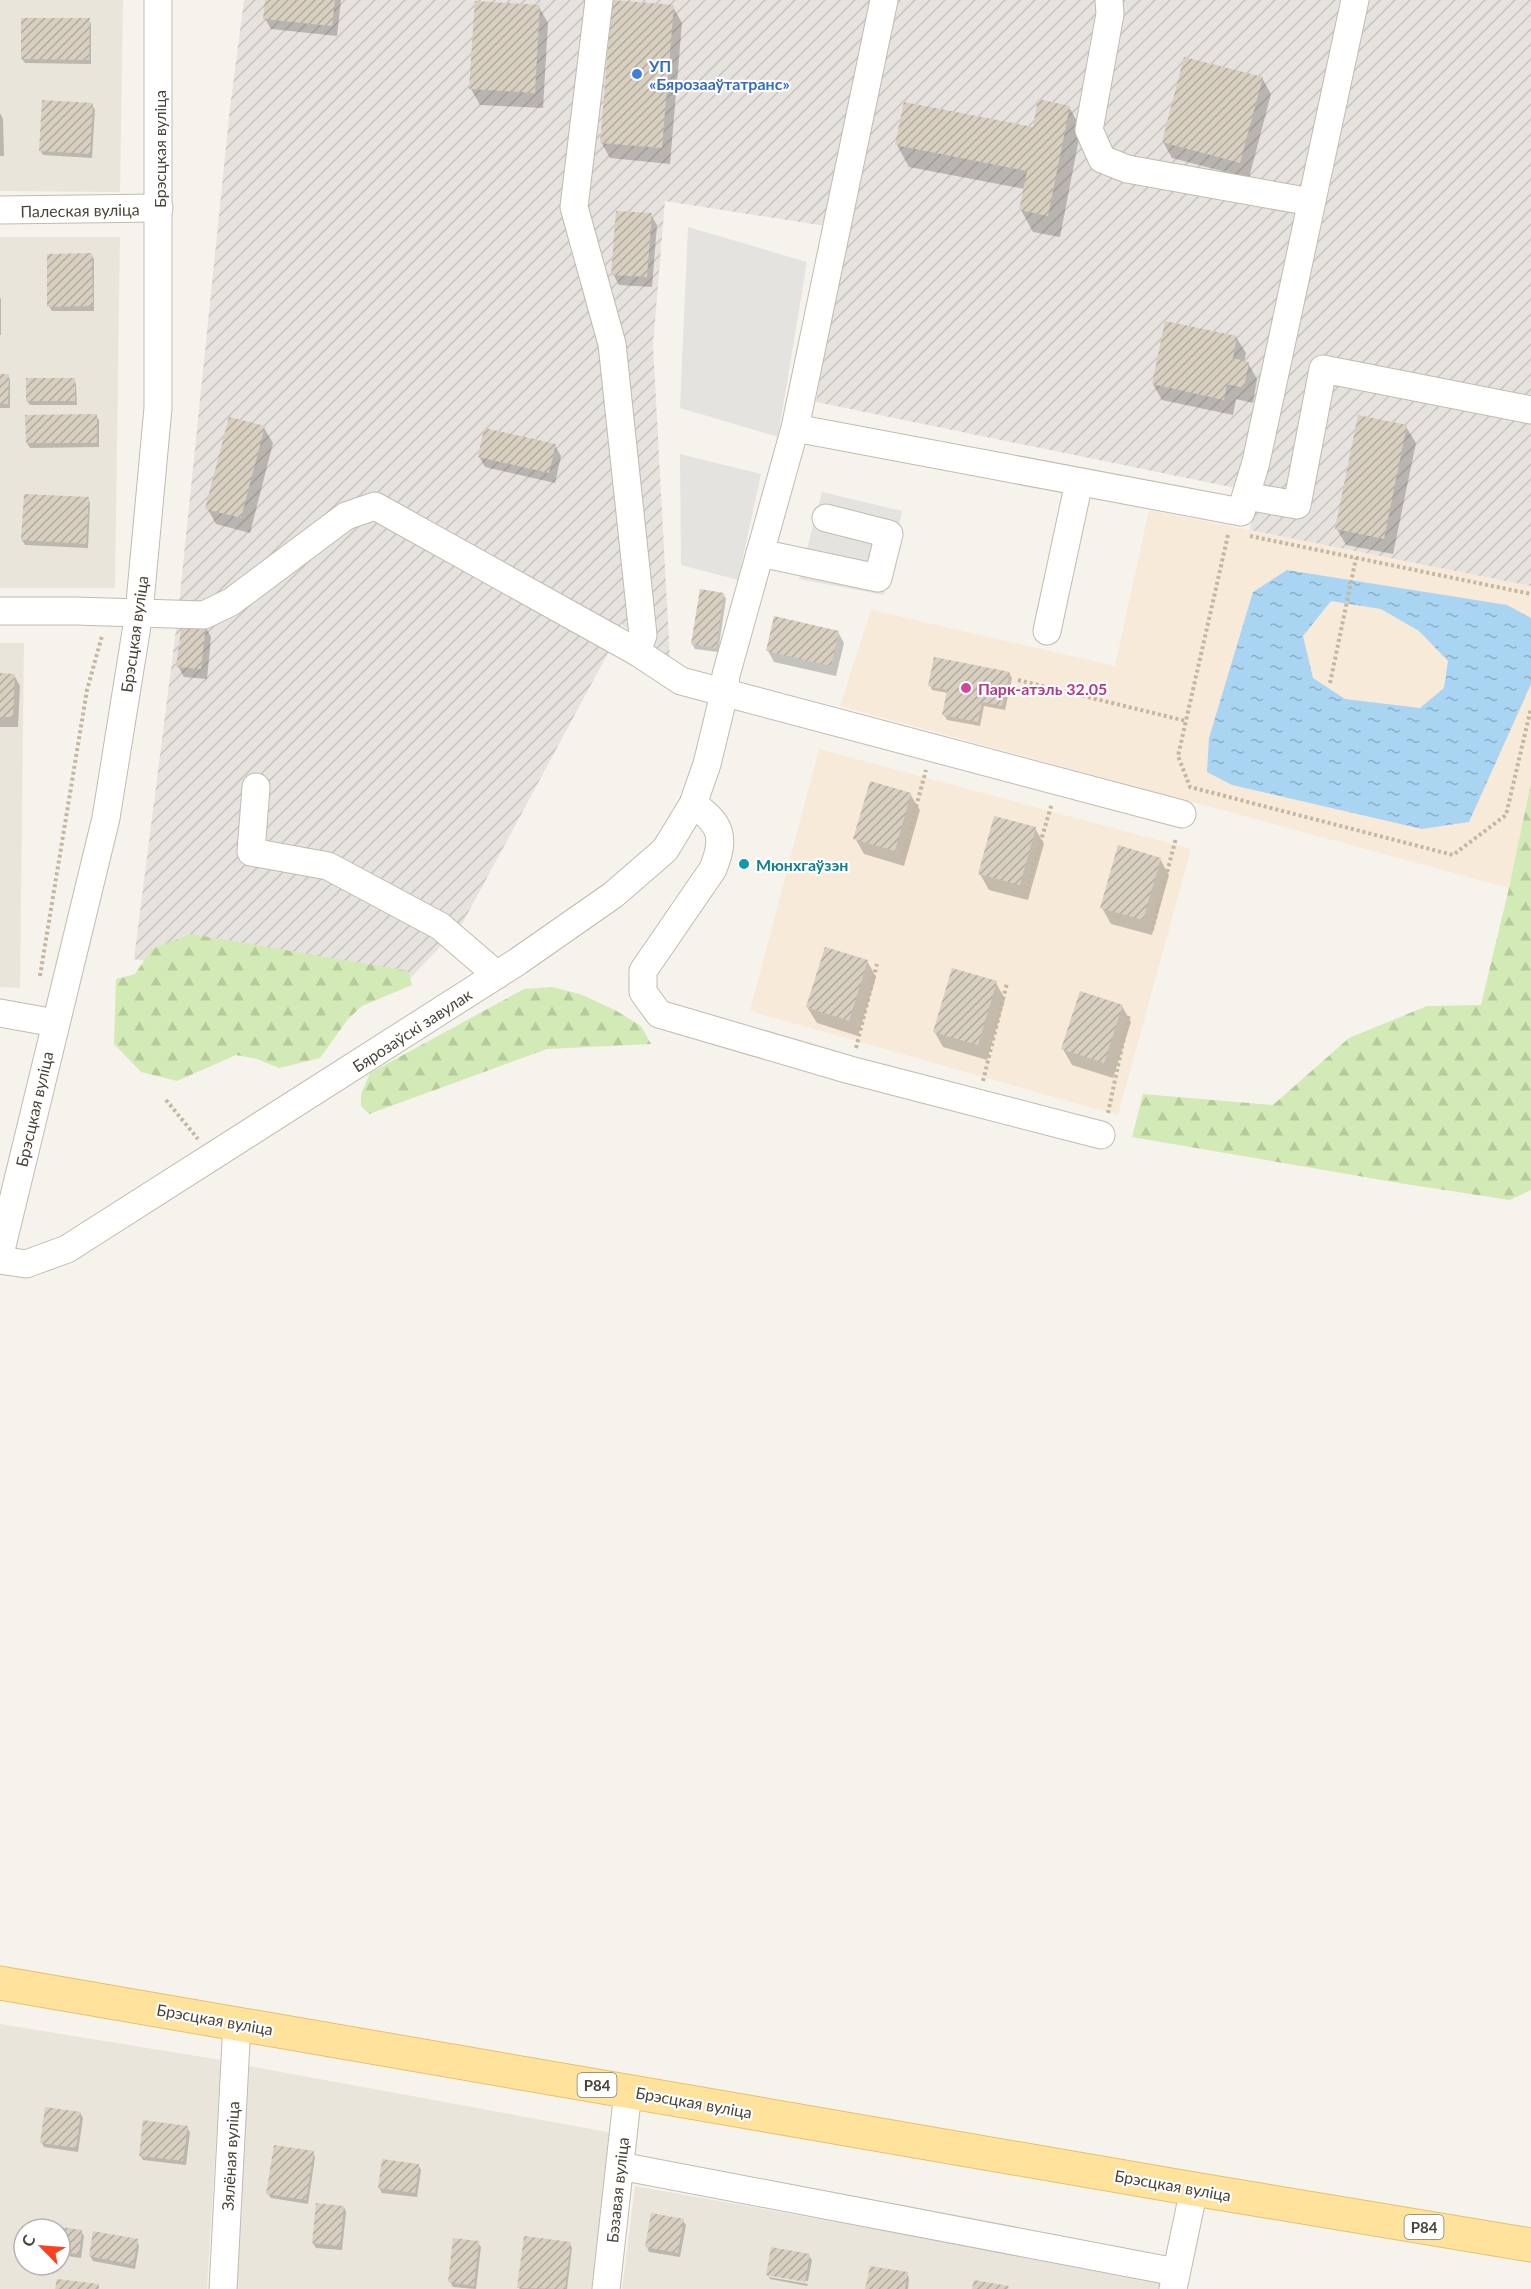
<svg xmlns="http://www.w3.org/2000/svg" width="1531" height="2289" font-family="Lato,sans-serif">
	<defs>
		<pattern id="industrial-furrows" width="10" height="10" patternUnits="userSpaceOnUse" patternTransform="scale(1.5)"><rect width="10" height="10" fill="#e6e2dd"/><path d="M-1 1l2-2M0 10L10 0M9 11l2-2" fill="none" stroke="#c7c3be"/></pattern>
		<pattern id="forest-firs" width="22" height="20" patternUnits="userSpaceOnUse" patternTransform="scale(1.5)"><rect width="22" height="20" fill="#d2eab5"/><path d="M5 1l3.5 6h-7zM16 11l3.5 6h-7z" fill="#b6ca9c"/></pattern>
		<pattern id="water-ripples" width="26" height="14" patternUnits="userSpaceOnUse" patternTransform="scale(1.5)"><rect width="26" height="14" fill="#a9d4f2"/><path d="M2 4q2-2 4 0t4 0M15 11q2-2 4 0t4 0" fill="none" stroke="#8caec5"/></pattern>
		<pattern id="building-hatch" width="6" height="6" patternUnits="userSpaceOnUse" patternTransform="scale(1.5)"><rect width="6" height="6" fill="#d8cfc1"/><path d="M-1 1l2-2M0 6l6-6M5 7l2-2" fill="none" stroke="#b1aa9e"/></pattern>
	</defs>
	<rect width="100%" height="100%" fill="#f6f3ec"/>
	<g fill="#eae5da" fill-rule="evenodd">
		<path d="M 0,0 L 123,0 L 120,192 L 0,191 Z"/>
		<path d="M 0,237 L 120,237 L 115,588 L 0,588 Z"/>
		<path d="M 0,643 L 24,643 L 20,988 L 0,987 Z"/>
		<path d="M 0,2024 L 221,2060 L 207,2289 L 0,2289 ZM 24,2229 L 60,2229 L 60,2265 L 24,2265 Z"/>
		<path d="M 249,2066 L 613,2133 L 595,2289 L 234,2289 Z"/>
		<path d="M 635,2186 L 1165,2281 L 1164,2289 L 622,2289 Z"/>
	</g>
	<g fill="#f7ead8">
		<path d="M 1149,510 L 1531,586 L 1531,783 L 1509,888 L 840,706 L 871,610 L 1115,666 Z"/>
		<path d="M 819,749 L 1191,849 L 1118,1115 L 750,1011 Z"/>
	</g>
	<path fill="url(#industrial-furrows)" d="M 244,0 L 1531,0 L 1531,586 L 1250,530 L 1255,492 L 816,402 L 845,229 L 665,201 L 653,345 L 670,660 L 621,624 L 607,655 L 462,924 L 399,990 L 244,976 L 134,959 L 178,614 L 230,108 Z"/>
	<g fill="url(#forest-firs)">
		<path d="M 1531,783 L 1531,1190 L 1510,1200 L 1405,1184 L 1132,1137 L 1143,1094 L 1273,1105 L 1349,1038 L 1427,1006 L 1481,1005 L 1509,888 Z"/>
		<path d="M 191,934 L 408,971 L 412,985 L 362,1006 L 348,1019 L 320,1058 L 279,1068 L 257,1059 L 236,1055 L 177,1081 L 141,1072 L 114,1044 L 116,979 L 135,974 L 152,949 Z"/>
		<path d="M 552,987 L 580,994 L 615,1010 L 641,1026 L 651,1044 L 547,1049 L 369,1114 L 361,1106 L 361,1094 L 370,1073 L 524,989 Z"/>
	</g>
	<g fill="#e5e3e0">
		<path d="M 688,227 L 807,262 L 778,437 L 680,408 Z"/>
		<path d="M 680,454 L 761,474 L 738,580 L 681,565 Z"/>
		<path d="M 822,492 L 902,511 L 884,595 L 799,579 Z"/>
	</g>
	<path fill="url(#water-ripples)" fill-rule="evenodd" d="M 1287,570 L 1507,605 L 1531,618 L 1531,684 L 1469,822 L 1422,829 L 1232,785 L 1207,772 L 1209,738 L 1253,592 ZM 1331,601 L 1381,609 L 1419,631 L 1448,661 L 1444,688 L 1420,708 L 1345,699 L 1313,678 L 1303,636 Z"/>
	<g fill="#0003">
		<path d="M 267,0 L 341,0 L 337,36 L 271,29 L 265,19 Z"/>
		<path d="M 539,7 L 548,23 L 543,108 L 480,105 L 471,89 Z"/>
		<path d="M 673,7 L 682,23 L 670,164 L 610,158 L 601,142 Z"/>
		<path d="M 89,20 L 91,24 L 91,64 L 25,63 L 22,59 Z"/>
		<path d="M 1262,78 L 1271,94 L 1249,178 L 1172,158 L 1163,142 Z"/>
		<path d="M 92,105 L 95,110 L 92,158 L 43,155 L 40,150 Z"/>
		<path d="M 1069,107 L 1081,128 L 1060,237 L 1033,232 L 1021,210 L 1025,189 L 909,167 L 897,145 L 1034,129 Z"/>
		<path d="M 0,113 L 3,119 L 4,156 L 0,156 Z"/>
		<path d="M 651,215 L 657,225 L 652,287 L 619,285 L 613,274 Z"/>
		<path d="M 91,254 L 94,259 L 94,311 L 52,311 L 49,306 Z"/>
		<path d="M 0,297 L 1,299 L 1,335 L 0,335 Z"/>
		<path d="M 1236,337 L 1246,353 L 1244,362 L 1248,363 L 1257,379 L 1253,403 L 1236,399 L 1233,415 L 1162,400 L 1153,384 Z"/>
		<path d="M 0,375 L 8,375 L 10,380 L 10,408 L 0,408 Z"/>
		<path d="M 74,379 L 76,384 L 77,405 L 30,405 L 27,401 Z"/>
		<path d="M 96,416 L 99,420 L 99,447 L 30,448 L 27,443 Z"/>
		<path d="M 1406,427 L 1416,443 L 1393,554 L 1346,545 L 1337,529 Z"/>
		<path d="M 264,428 L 273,443 L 250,533 L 216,524 L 207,508 Z"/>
		<path d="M 555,446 L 561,456 L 555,483 L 485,467 L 479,456 Z"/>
		<path d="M 88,498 L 90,503 L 88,548 L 25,545 L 22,540 Z"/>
		<path d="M 724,595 L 726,599 L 718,652 L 695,649 L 692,644 Z"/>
		<path d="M 205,626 L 211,637 L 207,679 L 184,677 L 178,666 Z"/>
		<path d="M 838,632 L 844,643 L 836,676 L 774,662 L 768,651 Z"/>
		<path d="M 1009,673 L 1012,678 L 1005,710 L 984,706 L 980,726 L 947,720 L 944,715 L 948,693 L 932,690 L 930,685 Z"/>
		<path d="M 0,675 L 14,675 L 20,686 L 18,727 L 0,727 Z"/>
		<path d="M 910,794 L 920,810 L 904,866 L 864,854 L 855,838 Z"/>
		<path d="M 1035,828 L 1044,844 L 1028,900 L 989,890 L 980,874 Z"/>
		<path d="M 1160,859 L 1169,875 L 1152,935 L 1111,924 L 1102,908 Z"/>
		<path d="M 867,961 L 876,977 L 858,1036 L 817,1023 L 807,1007 Z"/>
		<path d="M 996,983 L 1005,999 L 987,1060 L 943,1047 L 934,1031 Z"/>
		<path d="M 1122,1006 L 1131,1022 L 1113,1078 L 1072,1065 L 1063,1049 Z"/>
		<path d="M 80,2113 L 83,2118 L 78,2152 L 44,2147 L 42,2143 Z"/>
		<path d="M 187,2128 L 190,2132 L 186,2165 L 143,2160 L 140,2155 Z"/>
		<path d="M 313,2153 L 315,2157 L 308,2204 L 271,2198 L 268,2194 Z"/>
		<path d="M 418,2165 L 421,2170 L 417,2197 L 382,2193 L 379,2188 Z"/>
		<path d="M 344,2207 L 346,2212 L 342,2250 L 316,2248 L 313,2243 Z"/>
		<path d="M 683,2221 L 686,2225 L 680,2257 L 649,2252 L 647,2247 Z"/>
		<path d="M 42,2226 L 81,2231 L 84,2236 L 81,2258 L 60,2255 L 60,2229 L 42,2229 Z"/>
		<path d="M 137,2241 L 139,2246 L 135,2269 L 93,2261 L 90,2256 Z"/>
		<path d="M 478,2243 L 481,2247 L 476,2289 L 453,2287 L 450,2282 Z"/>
		<path d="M 570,2244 L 572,2248 L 567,2289 L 519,2289 Z"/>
		<path d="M 772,2249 L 809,2256 L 812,2260 L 808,2281 L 769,2274 L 769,2277 L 767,2274 Z"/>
		<path d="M 907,2274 L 909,2278 L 908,2289 L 867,2289 Z"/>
		<path d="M 769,2277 L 808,2284 L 807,2286 L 770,2279 Z"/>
	</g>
	<g fill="url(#building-hatch)">
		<path d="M 265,0 L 335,0 L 332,26 L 263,19 Z"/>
		<path d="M 612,0 L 674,5 L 662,148 L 600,143 Z"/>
		<path d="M 475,1 L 540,5 L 535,93 L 469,89 Z"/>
		<path d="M 21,18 L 90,18 L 89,60 L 21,59 Z"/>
		<path d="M 1184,57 L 1263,77 L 1240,163 L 1162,142 Z"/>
		<path d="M 1038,99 L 1070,106 L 1048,216 L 1019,210 L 1027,171 L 895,145 L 904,102 L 1033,127 Z"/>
		<path d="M 42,100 L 93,103 L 90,154 L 39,151 Z"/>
		<path d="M 616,211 L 652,213 L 647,277 L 611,275 Z"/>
		<path d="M 92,253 L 93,306 L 47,307 L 47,254 Z"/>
		<path d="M 1165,321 L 1237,336 L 1233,358 L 1249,362 L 1244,388 L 1227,384 L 1224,400 L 1152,384 Z"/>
		<path d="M 0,374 L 9,374 L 8,404 L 0,404 Z"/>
		<rect x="26" y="378" width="49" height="23"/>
		<path d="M 97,414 L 97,443 L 26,443 L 25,415 Z"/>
		<path d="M 1358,415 L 1407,425 L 1384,539 L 1335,529 Z"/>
		<path d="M 229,417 L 265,426 L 241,518 L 205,509 Z"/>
		<path d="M 484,428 L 556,444 L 549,473 L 478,457 Z"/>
		<path d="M 24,494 L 89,497 L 86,544 L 21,540 Z"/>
		<path d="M 700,589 L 724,593 L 716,648 L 691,644 Z"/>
		<path d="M 774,616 L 839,631 L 831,666 L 766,651 Z"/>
		<path d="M 182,622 L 206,625 L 201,669 L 176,667 Z"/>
		<path d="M 934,657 L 1010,672 L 1002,706 L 982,702 L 978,722 L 942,715 L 947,690 L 928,686 Z"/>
		<path d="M 0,673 L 15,674 L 13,717 L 0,717 Z"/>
		<path d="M 870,781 L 911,793 L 895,851 L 853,839 Z"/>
		<path d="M 994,816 L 1036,827 L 1020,885 L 978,874 Z"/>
		<path d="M 1118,845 L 1161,858 L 1143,920 L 1100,908 Z"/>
		<path d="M 825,947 L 868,960 L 849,1021 L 806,1007 Z"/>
		<path d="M 952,968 L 997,981 L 978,1045 L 933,1032 Z"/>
		<path d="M 1080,991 L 1123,1005 L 1104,1063 L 1061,1049 Z"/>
		<path d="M 45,2107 L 81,2112 L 76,2148 L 40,2143 Z"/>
		<path d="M 143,2120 L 188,2126 L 183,2161 L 139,2156 Z"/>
		<path d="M 274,2145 L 314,2151 L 306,2200 L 266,2194 Z"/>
		<path d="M 382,2159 L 419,2164 L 415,2193 L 378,2188 Z"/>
		<path d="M 316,2203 L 344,2206 L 340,2246 L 312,2243 Z"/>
		<path d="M 651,2213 L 684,2219 L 678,2253 L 645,2247 Z"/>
		<path d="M 41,2224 L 82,2230 L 79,2254 L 60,2252 L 60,2229 L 40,2229 Z"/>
		<path d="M 93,2231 L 138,2239 L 133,2265 L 89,2256 Z"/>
		<path d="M 524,2236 L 571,2242 L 565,2289 L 517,2288 Z"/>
		<path d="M 453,2238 L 479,2241 L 474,2286 L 448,2282 Z"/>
		<path d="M 771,2247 L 810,2254 L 805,2282 L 766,2275 Z"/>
		<path d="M 870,2266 L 908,2272 L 905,2289 L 865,2289 Z"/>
		<path d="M 57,2279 L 99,2284 L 99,2289 L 55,2289 Z"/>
		<path d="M 974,2280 L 1009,2286 L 1008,2289 L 972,2289 Z"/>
	</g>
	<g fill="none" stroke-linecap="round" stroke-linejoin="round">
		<g stroke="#c2bbae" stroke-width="29">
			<g id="minor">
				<path d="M 599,0 L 574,207 L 612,344 L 643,635 L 637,652 L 681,681 L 1182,814"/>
				<path d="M 1109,0 L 1110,14 L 1089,130 L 1102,159 L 1127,169 L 1311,202"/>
				<path d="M 0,210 L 159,208"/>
				<path d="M 795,428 L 1241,512 L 1256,462 L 1355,0"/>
				<path d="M 1246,496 L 1297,505 L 1323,369 L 1531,410"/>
				<path d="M 760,553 L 878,578 L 889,534 L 826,518"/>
				<path d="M 0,611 L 75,611 L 204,615 L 231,602 L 346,516 L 375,506 L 637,652"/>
				<path d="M 1047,631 L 1079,482"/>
				<path d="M 256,787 L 251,852 L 328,866 L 440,926 L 497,975"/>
				<path d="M 693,804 C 721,824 726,836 713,869 L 643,971 L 643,992 L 659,1014 L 850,1070 L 1101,1135"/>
				<path d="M 0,1013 L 55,1023"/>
				<path d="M 0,1254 L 106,818 L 139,613 L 158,408 L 158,0"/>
				<path d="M 0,1260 L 26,1264 L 67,1249 L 517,962 L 613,895 L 665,850 L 693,804 L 707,764 L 724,694 L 726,675 L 795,428 L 884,0"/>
				<path d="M 620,2166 L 1176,2272"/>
				<path d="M 223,2289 L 237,2023"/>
				<path d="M 606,2289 L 628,2091"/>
				<path d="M 1173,2289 L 1194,2189"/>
			</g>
		</g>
		<g stroke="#e6c16a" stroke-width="35">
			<path id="major" d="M 0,1983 L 1194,2189 L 1531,2245"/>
		</g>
		<g stroke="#c4b79f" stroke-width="4" stroke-dasharray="3 3" stroke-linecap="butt">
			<path d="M 1228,535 L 1178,756 L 1190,787 L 1453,855 L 1506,815 L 1531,708"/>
			<path d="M 1250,536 L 1531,594"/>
			<path d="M 1018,680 L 1186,721"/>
			<path d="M 1330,683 L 1356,558"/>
			<path d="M 902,859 L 926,770"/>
			<path d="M 1025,895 L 1052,803"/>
			<path d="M 1152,930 L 1176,838"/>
			<path d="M 40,976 L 87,690 L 102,636"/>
			<path d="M 856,1048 L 877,964"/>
			<path d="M 983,1081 L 1007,983"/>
			<path d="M 166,1100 L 198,1139"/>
			<path d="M 1108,1113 L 1129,1014"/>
		</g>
		<use href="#minor" stroke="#fff" stroke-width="27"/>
		<use href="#major" stroke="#ffe39c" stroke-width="33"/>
	</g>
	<circle fill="#3f7fe0" stroke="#fff" stroke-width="2" cx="637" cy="74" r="6"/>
	<circle fill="#d1479c" stroke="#fff" stroke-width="2" cx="966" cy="688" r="6"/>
	<circle fill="#0f9aa8" stroke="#fff" stroke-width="2" cx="744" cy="864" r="6"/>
	<g text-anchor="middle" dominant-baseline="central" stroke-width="4.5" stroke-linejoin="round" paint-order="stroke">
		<g fill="#fff" stroke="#817c74" stroke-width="1.5">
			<rect x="577.5" y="2073" width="39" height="24" rx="4.5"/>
			<rect x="1404.5" y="2215" width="39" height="24" rx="4.5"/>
		</g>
		<g font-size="15" font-weight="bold" fill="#4b4439">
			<text x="597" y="2085">Р84</text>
			<text x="1424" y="2227">Р84</text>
		</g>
		<g font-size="16" font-weight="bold" fill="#366cbe" stroke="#fff" text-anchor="start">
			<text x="649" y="65">УП<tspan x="649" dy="18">«Бярозааўтатранс»</tspan></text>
		</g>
		<g font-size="16" fill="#4b4439" stroke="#fff">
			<text transform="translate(159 149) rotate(-90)">Брэсцкая вуліца</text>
			<text transform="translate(80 210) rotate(-1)">Палеская вуліца</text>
			<text transform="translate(134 634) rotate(-82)">Брэсцкая вуліца</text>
			<text transform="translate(412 1030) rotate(-33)">Бярозаўскі завулак</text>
			<text transform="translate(34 1109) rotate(-77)">Брэсцкая вуліца</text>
			<text transform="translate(215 2019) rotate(10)">Брэсцкая вуліца</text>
			<text transform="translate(694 2102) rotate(10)">Брэсцкая вуліца</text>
			<text transform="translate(230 2156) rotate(-87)">Зялёная вуліца</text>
			<text transform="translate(1173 2185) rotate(10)">Брэсцкая вуліца</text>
			<text transform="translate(617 2190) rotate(-84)">Бэзавая вуліца</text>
		</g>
		<g font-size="16" font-weight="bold" fill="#b23c85" stroke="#fff" text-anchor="start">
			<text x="978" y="688">Парк-атэль 32.05</text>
		</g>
		<g font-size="16" font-weight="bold" fill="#0d838f" stroke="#fff" text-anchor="start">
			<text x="756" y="864">Мюнхгаўзэн</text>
		</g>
	</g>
	<g transform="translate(42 2247) rotate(295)"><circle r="28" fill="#ffffff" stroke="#b7b4b0" stroke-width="1.5"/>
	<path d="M0-4.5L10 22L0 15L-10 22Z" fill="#fc3f1d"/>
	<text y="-9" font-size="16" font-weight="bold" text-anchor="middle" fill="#4b4439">С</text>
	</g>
</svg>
